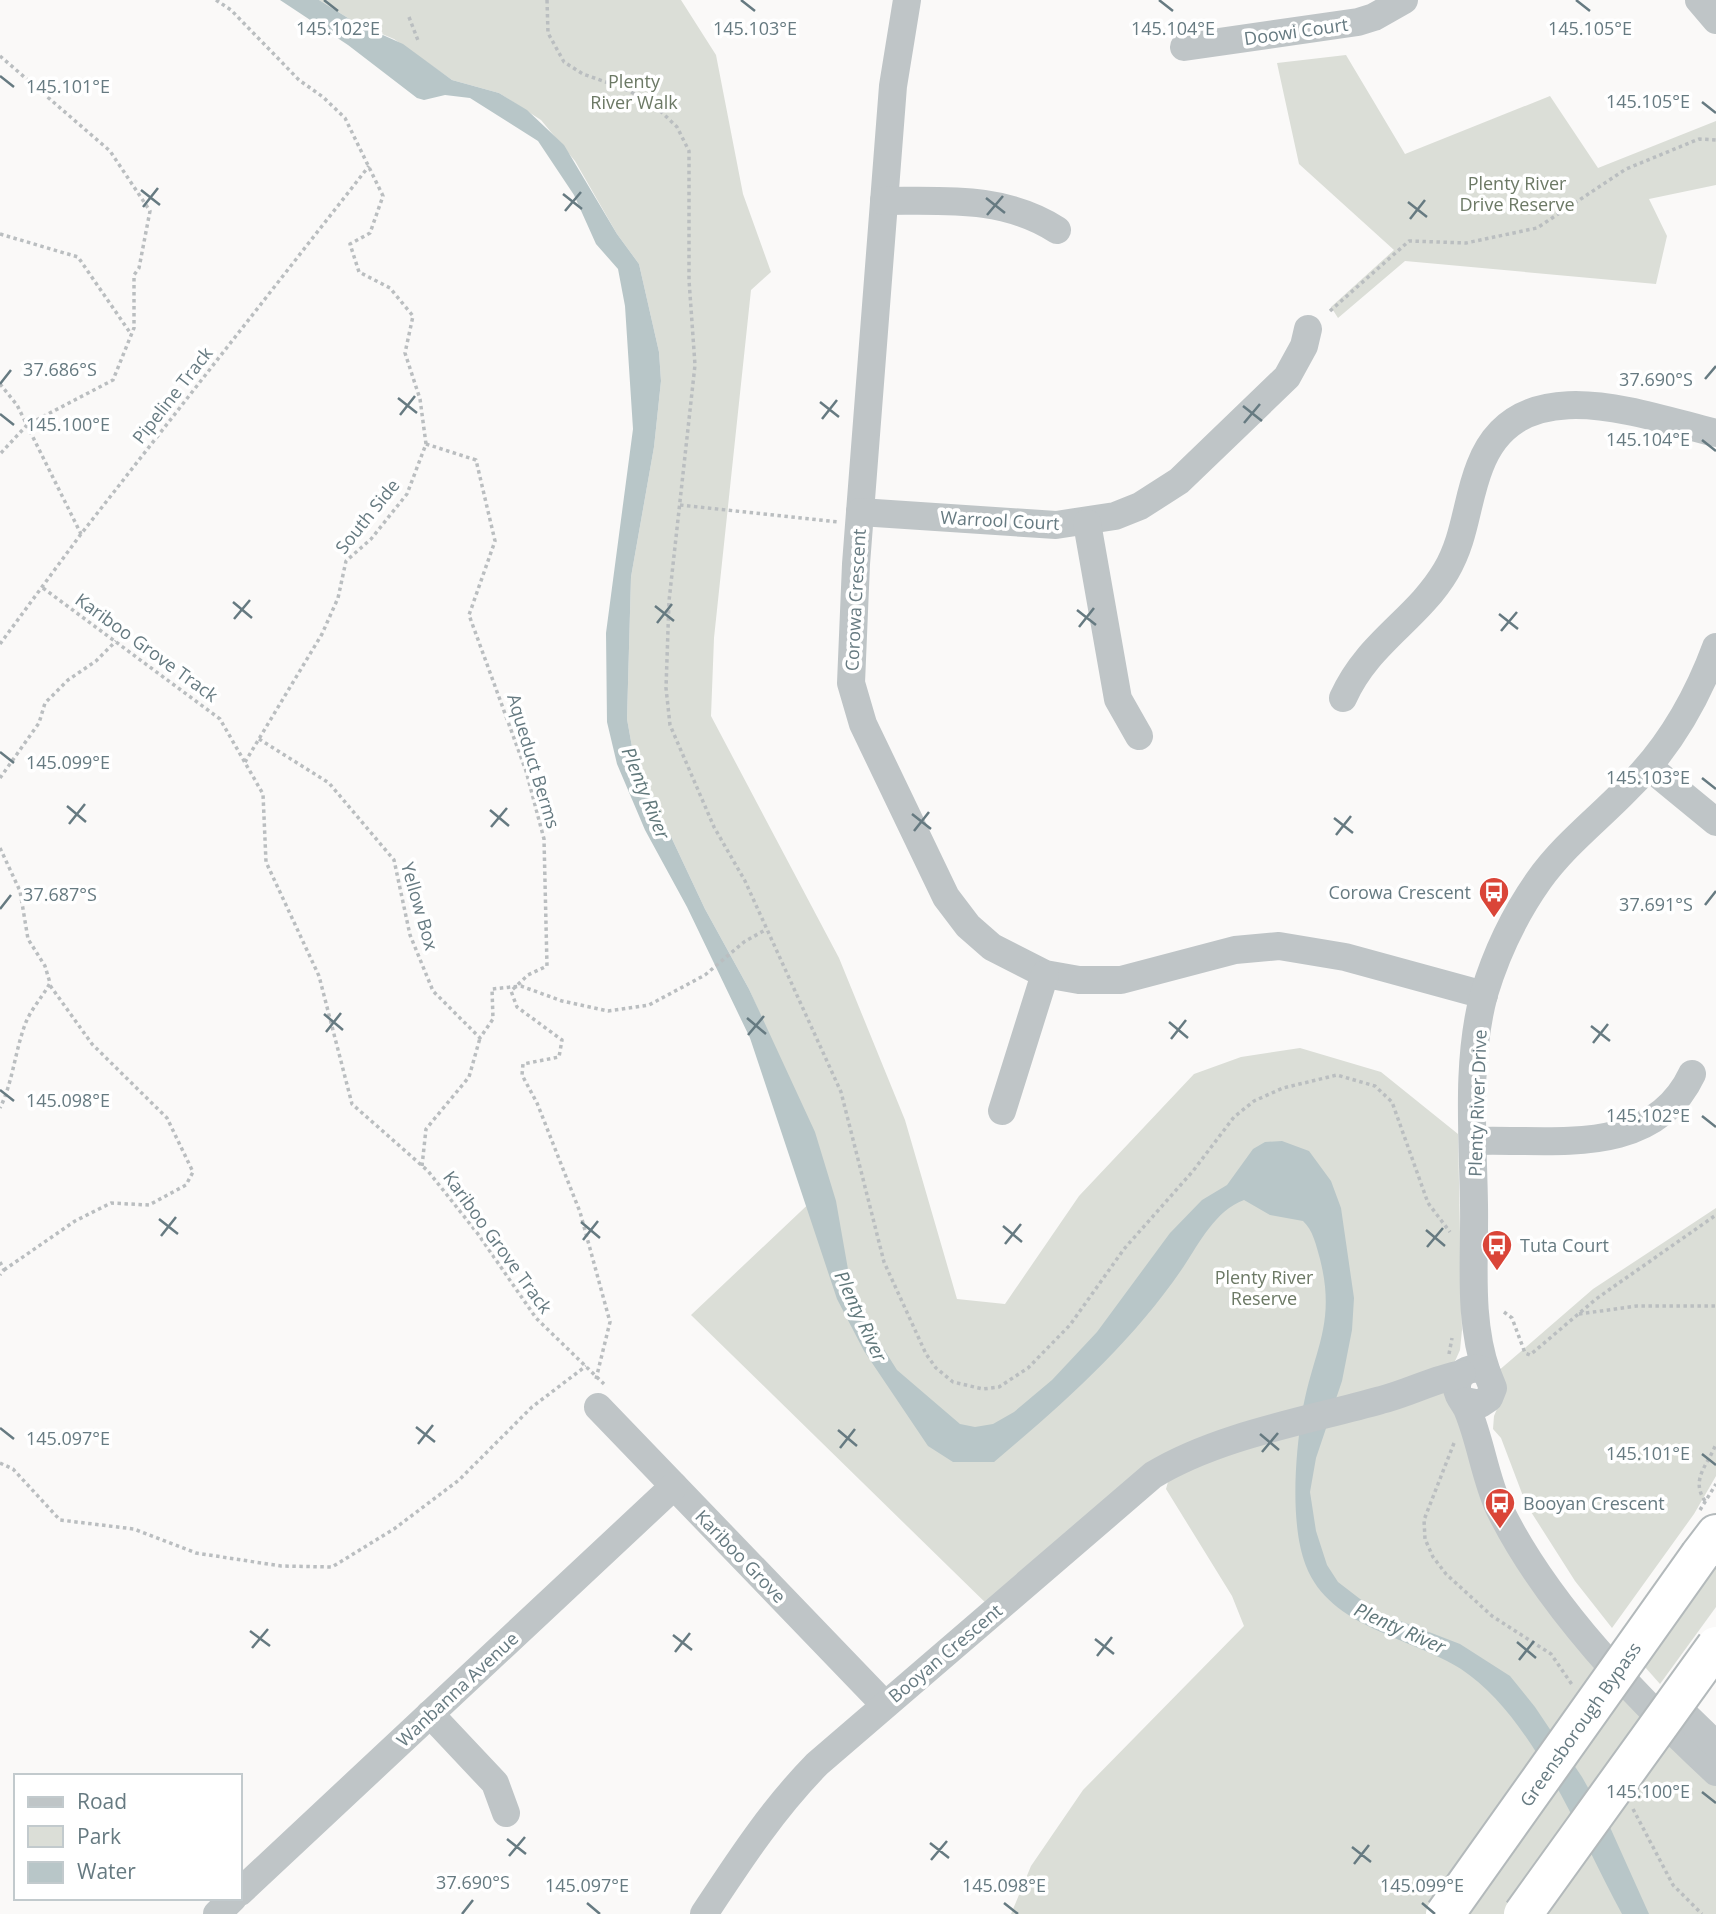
<svg xmlns="http://www.w3.org/2000/svg" width="1716" height="1914" font-family="'Open Sans',sans-serif">
	<rect width="100%" height="100%" fill="#faf9f8"/>
	<g fill="#dbded7">
		<path d="M 319,0 L 681,0 L 716,55 L 743,194 L 771,272 L 751,290 L 714,638 L 711,716 L 839,958 L 905,1120 L 957,1299 L 1005,1304 L 1079,1196 L 1194,1074 L 1241,1057 L 1300,1048 L 1381,1072 L 1458,1134 L 1462,1330 L 1460,1350 L 1452,1368 L 1484,1488 L 1716,1780 L 1716,1914 L 1011,1914 L 1031,1866 L 1083,1790 L 1244,1626 L 1232,1596 L 1166,1489 L 1173,1464 L 994,1611 L 691,1315 L 818,1195 L 779,1058 L 749,989 L 705,909 L 634,758 L 627,719 L 631,577 L 654,447 L 661,381 L 659,352 L 639,264 L 617,234 L 575,161 L 541,120 L 499,93 L 452,80 L 394,39 L 356,23 Z"/>
		<path d="M 1346,55 L 1405,154 L 1550,96 L 1598,168 L 1716,121 L 1716,185 L 1649,199 L 1667,236 L 1656,284 L 1405,261 L 1338,318 L 1331,307 L 1394,250 L 1299,164 L 1277,63 Z"/>
		<path d="M 1716,1208 L 1716,1476 L 1694,1514 L 1612,1628 L 1575,1581 L 1526,1504 L 1501,1438 L 1493,1429 L 1494,1416 L 1500,1402 L 1497,1372 L 1593,1289 Z"/>
		<path d="M 1716,1567 L 1716,1607 L 1660,1684 L 1645,1667 Z"/>
	</g>
	<path fill="#b8c6c8" d="M 280,0 L 319,0 L 356,23 L 403,44 L 452,80 L 499,93 L 527,110 L 564,145 L 617,234 L 639,264 L 659,352 L 661,381 L 654,447 L 631,577 L 627,719 L 634,758 L 705,909 L 749,989 L 815,1132 L 836,1201 L 849,1275 L 863,1316 L 897,1370 L 960,1424 L 975,1427 L 993,1424 L 1014,1412 L 1052,1380 L 1097,1332 L 1170,1233 L 1202,1200 L 1227,1185 L 1253,1149 L 1265,1142 L 1282,1141 L 1309,1151 L 1331,1181 L 1341,1208 L 1354,1298 L 1352,1330 L 1342,1381 L 1316,1458 L 1310,1492 L 1316,1531 L 1327,1565 L 1338,1582 L 1377,1612 L 1460,1644 L 1510,1676 L 1535,1707 L 1582,1777 L 1609,1825 L 1649,1914 L 1622,1914 C 1580,1837 1534,1717 1461,1669 C 1411,1637 1330,1628 1306,1566 C 1290,1525 1295,1457 1302,1414 C 1312,1352 1337,1326 1320,1259 C 1316,1245 1313,1230 1303,1221 L 1270,1215 L 1244,1200 C 1215,1211 1200,1242 1184,1266 C 1132,1343 1064,1403 994,1462 L 953,1462 L 928,1446 L 864,1351 L 837,1299 L 750,1038 L 687,907 L 645,830 L 617,764 L 607,722 L 606,633 L 633,429 L 625,306 L 618,269 L 596,244 L 574,195 L 538,141 L 470,98 L 445,95 L 424,100 L 417,98 L 348,45 Z"/>
	<g fill="none" stroke-linecap="round" stroke-linejoin="round">
		<g stroke="#b3b9bb" stroke-width="42">
			<path id="highway" d="M 1700,1555 L 1716,1534"/>
		</g>
		<g stroke="#babec0" stroke-width="3.5" stroke-dasharray="3.5 3.5" stroke-linecap="butt">
			<path d="M 216,0 L 231,10 L 299,80 L 323,97 L 345,118 L 383,196 L 370,233 L 350,244 L 359,272 L 390,288 L 413,316 L 405,353 L 420,399 L 426,444 L 407,494 L 371,539 L 346,561 L 338,598 L 322,634 L 245,762"/>
			<path d="M 547,0 L 548,33 L 564,62 L 583,74 L 623,88 L 651,102 L 677,127 L 689,151 L 689,280 L 695,365 L 669,601 L 666,688 L 670,725 L 714,827 L 745,881 L 841,1092 L 884,1262 L 926,1354 L 936,1368 L 953,1382 L 983,1389 L 999,1387 L 1028,1368 L 1070,1325 L 1124,1249 L 1193,1171 L 1234,1117 L 1254,1101 L 1283,1088 L 1337,1075 L 1375,1086 L 1392,1102 L 1428,1203 L 1450,1232"/>
			<path d="M 409,17 L 419,43"/>
			<path d="M 0,56 L 110,151 L 150,211 L 139,268 L 134,275 L 134,328 L 113,380 L 27,425 L 0,454"/>
			<path d="M 0,234 L 78,257 L 131,334"/>
			<path d="M 1330,311 L 1409,241 L 1466,243 L 1537,228 L 1626,169 L 1699,139 L 1716,140"/>
			<path d="M 0,384 L 17,405 L 81,534"/>
			<path d="M 426,444 L 476,460 L 495,541 L 469,615 L 526,771 L 544,839 L 547,966 L 528,975 L 511,991 L 517,1007 L 562,1040 L 559,1057 L 523,1064 L 522,1075 L 537,1103 L 580,1212 L 610,1322 L 596,1379"/>
			<path d="M 680,505 L 838,522"/>
			<path d="M 43,588 L 220,719 L 263,794 L 266,862 L 319,976 L 352,1104 L 428,1171 L 478,1234 L 536,1318 L 604,1384"/>
			<path d="M 0,644 L 81,534 L 369,166"/>
			<path d="M 259,739 L 329,783 L 394,860 L 410,935 L 433,991 L 480,1038 L 493,1019 L 492,989 L 521,986 L 562,1001 L 608,1011 L 649,1005 L 705,975 L 744,942 L 765,930"/>
			<path d="M 0,778 L 39,723 L 45,703 L 68,680 L 96,661 L 116,641"/>
			<path d="M 0,848 L 20,891 L 28,939 L 45,966 L 50,983 C 43,996 32,1008 26,1022 C 15,1050 13,1082 0,1108"/>
			<path d="M 422,1166 L 426,1129 L 469,1077 L 480,1038"/>
			<path d="M 0,1262 L 4,1270 L 0,1275"/>
			<path d="M 4,1270 L 75,1221 L 111,1203 L 149,1205 L 186,1185 L 193,1172 L 167,1118 L 92,1044 L 49,984"/>
			<path d="M 1504,1312 L 1512,1318 L 1525,1353 L 1530,1355 L 1596,1299 L 1716,1215"/>
			<path d="M 1579,1314 L 1637,1306 L 1716,1306"/>
			<path d="M 1449,1354 L 1452,1338"/>
			<path d="M 1454,1443 L 1424,1520 L 1425,1539 L 1433,1557 L 1446,1574 L 1492,1616 L 1551,1654 L 1573,1686"/>
			<path d="M 0,1463 L 13,1469 L 60,1520 L 134,1529 L 196,1553 L 281,1566 L 332,1567 L 394,1529 L 459,1480 L 532,1407 L 586,1366"/>
			<path d="M 1705,1501 C 1690,1479 1708,1465 1716,1444"/>
			<path d="M 1700,1510 L 1716,1484"/>
			<path d="M 1633,1809 L 1673,1885 L 1702,1914"/>
		</g>
		<g stroke="#bfc5c7" stroke-width="28">
			<path d="M 907,0 L 893,86 L 856,564 L 851,683 L 863,724 L 946,897 L 968,926 L 992,947 L 1045,974 L 1079,980 L 1121,980 L 1235,950 L 1279,946 L 1345,957 L 1484,995"/>
			<path d="M 1699,0 L 1716,20"/>
			<path d="M 1184,47 L 1358,22 L 1374,17 L 1404,0"/>
			<path d="M 884,201 C 946,201 1004,196 1057,230"/>
			<path d="M 860,512 L 1056,525 L 1115,516 L 1140,506 L 1179,481 L 1287,377 L 1304,346 L 1308,329"/>
			<path d="M 1087,523 L 1118,699 L 1139,736"/>
			<path d="M 1343,698 C 1368,642 1417,620 1446,571 C 1466,537 1466,501 1480,466 C 1518,366 1642,415 1716,433"/>
			<path d="M 1649,767 L 1716,822"/>
			<path d="M 1002,1111 L 1045,974"/>
			<path d="M 1474,1141 C 1551,1138 1652,1159 1692,1074"/>
			<path d="M 1487,1373 C 1468,1320 1475,1260 1474,1205 C 1473,1136 1466,1061 1484,994 C 1496,954 1515,914 1539,880 C 1564,845 1597,820 1627,789 C 1668,749 1696,701 1716,647"/>
			<path d="M 1465,1401 L 1480,1404 L 1489,1398 L 1493,1388 L 1487,1373 C 1475,1364 1456,1370 1457,1388 C 1457,1396 1465,1403 1468,1411 C 1481,1443 1485,1477 1499,1508 C 1547,1606 1637,1698 1716,1772"/>
			<path d="M 598,1407 L 884,1704"/>
			<path d="M 1682,1712 L 1716,1745"/>
			<path d="M 430,1714 L 495,1783 L 506,1813"/>
			<path d="M 240,1892 L 674,1486"/>
			<path d="M 217,1914 L 233,1898"/>
			<path d="M 704,1914 C 739,1861 772,1810 817,1764 L 1153,1475 C 1219,1435 1307,1421 1381,1400 C 1409,1393 1434,1379 1462,1374"/>
		</g>
		<use href="#highway" stroke="#fff" stroke-width="38"/>
		<g stroke="#b3b9bb" stroke-width="42" stroke-linecap="butt">
			<g id="highway-bridge">
				<path d="M 1445,1914 L 1700,1555"/>
				<path d="M 1523,1914 L 1716,1646"/>
			</g>
		</g>
		<use href="#highway-bridge" stroke="#fff" stroke-width="38"/>
	</g>
	<path fill="none" stroke="#667a81" stroke-width="2.5" d="M 324,0 L 338,11M 741,0 L 755,11M 1159,0 L 1173,11M 1576,0 L 1590,11M 0,76 L 14,87M 1702,102 L 1716,113M 141,190 L 160,205M 563,194 L 582,209M 986,198 L 1005,213M 1408,202 L 1427,217M 143,207 L 158,188M 565,211 L 581,192M 987,215 L 1003,196M 1410,219 L 1425,200M 1705,379 L 1716,366M 0,384 L 11,370M 398,398 L 417,413M 820,402 L 839,417M 1243,406 L 1262,421M 0,414 L 14,425M 400,415 L 415,396M 822,419 L 837,400M 1244,423 L 1260,404M 1702,440 L 1716,451M 233,602 L 252,618M 655,606 L 674,621M 1077,610 L 1096,625M 1499,614 L 1518,629M 234,619 L 250,600M 657,623 L 672,604M 1079,627 L 1094,608M 1501,631 L 1517,612M 0,752 L 14,763M 1702,778 L 1716,789M 67,806 L 86,822M 490,810 L 509,826M 912,814 L 931,829M 1334,818 L 1353,833M 69,824 L 85,804M 491,827 L 507,808M 914,831 L 929,812M 1336,835 L 1351,816M 1705,905 L 1716,891M 0,909 L 11,895M 324,1014 L 343,1030M 747,1018 L 766,1034M 1169,1022 L 1188,1038M 1591,1026 L 1610,1041M 326,1032 L 341,1013M 748,1035 L 764,1016M 1171,1039 L 1186,1020M 1593,1043 L 1608,1024M 0,1090 L 14,1101M 1702,1116 L 1716,1127M 159,1219 L 178,1234M 581,1222 L 600,1238M 1003,1226 L 1022,1242M 1426,1230 L 1445,1246M 161,1236 L 176,1217M 583,1240 L 598,1221M 1005,1244 L 1021,1224M 1427,1247 L 1443,1228M 416,1427 L 435,1442M 0,1428 L 14,1439M 838,1430 L 857,1446M 1260,1434 L 1279,1450M 418,1444 L 433,1425M 840,1448 L 855,1429M 1262,1452 L 1278,1433M 1702,1454 L 1716,1465M 250,1631 L 270,1646M 673,1635 L 692,1650M 1095,1639 L 1114,1654M 1517,1642 L 1536,1658M 252,1648 L 268,1629M 675,1652 L 690,1633M 1097,1656 L 1112,1637M 1519,1660 L 1534,1641M 1702,1792 L 1716,1803M 507,1839 L 526,1854M 930,1843 L 949,1858M 1352,1847 L 1371,1862M 509,1856 L 525,1837M 931,1860 L 947,1841M 1354,1864 L 1369,1845M 587,1903 L 600,1914M 1004,1903 L 1018,1914M 1422,1903 L 1435,1914M 462,1914 L 473,1900"/>
	<defs>
		<g id="bus-pin" transform="scale(1.575)"><path d="M0 17L-7.5 6A9.5 9.5 0 1 1 7.5 6Z" fill="#da4538" stroke="#fff"/><path d="M-5-6H5V4H4V6H2V4H-2V6H-4V4H-5ZM-3.5-4V0h7V-4ZM-3.5 1.2v1.5H-2V1.2ZM2 1.2v1.5H3.5V1.2Z" fill="#fff"/></g>
	</defs>
	<g fill-rule="evenodd">
		<use href="#bus-pin" x="1494" y="892"/>
		<use href="#bus-pin" x="1497" y="1245"/>
		<use href="#bus-pin" x="1500" y="1503"/>
	</g>
	<g text-anchor="middle" dominant-baseline="central" stroke-width="7" stroke-linejoin="round" paint-order="stroke">
		<g font-size="18" fill="#667a81" stroke="#fff">
			<text transform="translate(1296 31) rotate(-8)">Doowi Court</text>
			<text transform="translate(172 395) rotate(-52)">Pipeline Track</text>
			<text transform="translate(367 516) rotate(-51)">South Side</text>
			<text transform="translate(1000 520) rotate(3)">Warrool Court</text>
			<text transform="translate(855 600) rotate(-87)">Corowa Crescent</text>
			<text transform="translate(147 647) rotate(36)">Kariboo Grove Track</text>
			<text transform="translate(534 761) rotate(73)">Aqueduct Berms</text>
			<text transform="translate(420 906) rotate(74)">Yellow Box</text>
			<text transform="translate(1477 1103) rotate(-88)">Plenty River Drive</text>
			<text transform="translate(498 1242) rotate(54)">Kariboo Grove Track</text>
			<text transform="translate(741 1556) rotate(46)">Kariboo Grove</text>
			<text transform="translate(945 1653) rotate(-40)">Booyan Crescent</text>
			<text transform="translate(457 1689) rotate(-43)">Wanbanna Avenue</text>
			<text transform="translate(1580 1724) rotate(-55)">Greensborough Bypass</text>
		</g>
		<g font-size="18" fill="#6c7965" stroke="#fff">
			<text x="634" y="81">Plenty<tspan x="634" dy="21">River Walk</tspan></text>
			<text x="1517" y="183">Plenty River<tspan x="1517" dy="21">Drive Reserve</tspan></text>
			<text x="1264" y="1277">Plenty River<tspan x="1264" dy="21">Reserve</tspan></text>
		</g>
		<g font-size="18" fill="#667a81" stroke="#fff" text-anchor="start">
			<text x="1471" y="892" text-anchor="end">Corowa Crescent</text>
			<text x="1520" y="1245">Tuta Court</text>
			<text x="1523" y="1503">Booyan Crescent</text>
		</g>
		<g font-size="19" font-style="italic" fill="#61787b" stroke="#fff">
			<text transform="translate(646 793) rotate(68)">Plenty River</text>
			<text transform="translate(861 1316) rotate(65)">Plenty River</text>
			<text transform="translate(1400 1628) rotate(24)">Plenty River</text>
		</g>
	</g>
	<g font-size="18" text-anchor="middle" fill="#667a81" stroke="#fff" stroke-width="7" stroke-linejoin="round" paint-order="stroke">
		<text x="338" y="35">145.102°E</text>
		<text x="755" y="35">145.103°E</text>
		<text x="1173" y="35">145.104°E</text>
		<text x="1590" y="35">145.105°E</text>
		<text x="68" y="93">145.101°E</text>
		<text x="1648" y="108">145.105°E</text>
		<text x="60" y="376">37.686°S</text>
		<text x="1656" y="386">37.690°S</text>
		<text x="68" y="431">145.100°E</text>
		<text x="1648" y="446">145.104°E</text>
		<text x="68" y="769">145.099°E</text>
		<text x="1648" y="784">145.103°E</text>
		<text x="60" y="901">37.687°S</text>
		<text x="1656" y="911">37.691°S</text>
		<text x="68" y="1107">145.098°E</text>
		<text x="1648" y="1122">145.102°E</text>
		<text x="68" y="1445">145.097°E</text>
		<text x="1648" y="1460">145.101°E</text>
		<text x="1648" y="1798">145.100°E</text>
		<text x="473" y="1889">37.690°S</text>
		<text x="587" y="1892">145.097°E</text>
		<text x="1004" y="1892">145.098°E</text>
		<text x="1422" y="1892">145.099°E</text>
	</g>
	<rect x="14" y="1774" width="228" height="126" fill="#ffffff" stroke="#c2cacd" stroke-width="2"/>
	<rect x="28" y="1797" width="35" height="10" fill="#bfc5c7" stroke="#c2cacd" stroke-width="2"/>
	<text x="77" y="1809" font-size="21" fill="#667a81">Road</text>
	<rect x="28" y="1826" width="35" height="21" fill="#dbded7" stroke="#c2cacd" stroke-width="2"/>
	<text x="77" y="1844" font-size="21" fill="#667a81">Park</text>
	<rect x="28" y="1862" width="35" height="21" fill="#b8c6c8" stroke="#c2cacd" stroke-width="2"/>
	<text x="77" y="1879" font-size="21" fill="#667a81">Water</text>
</svg>
